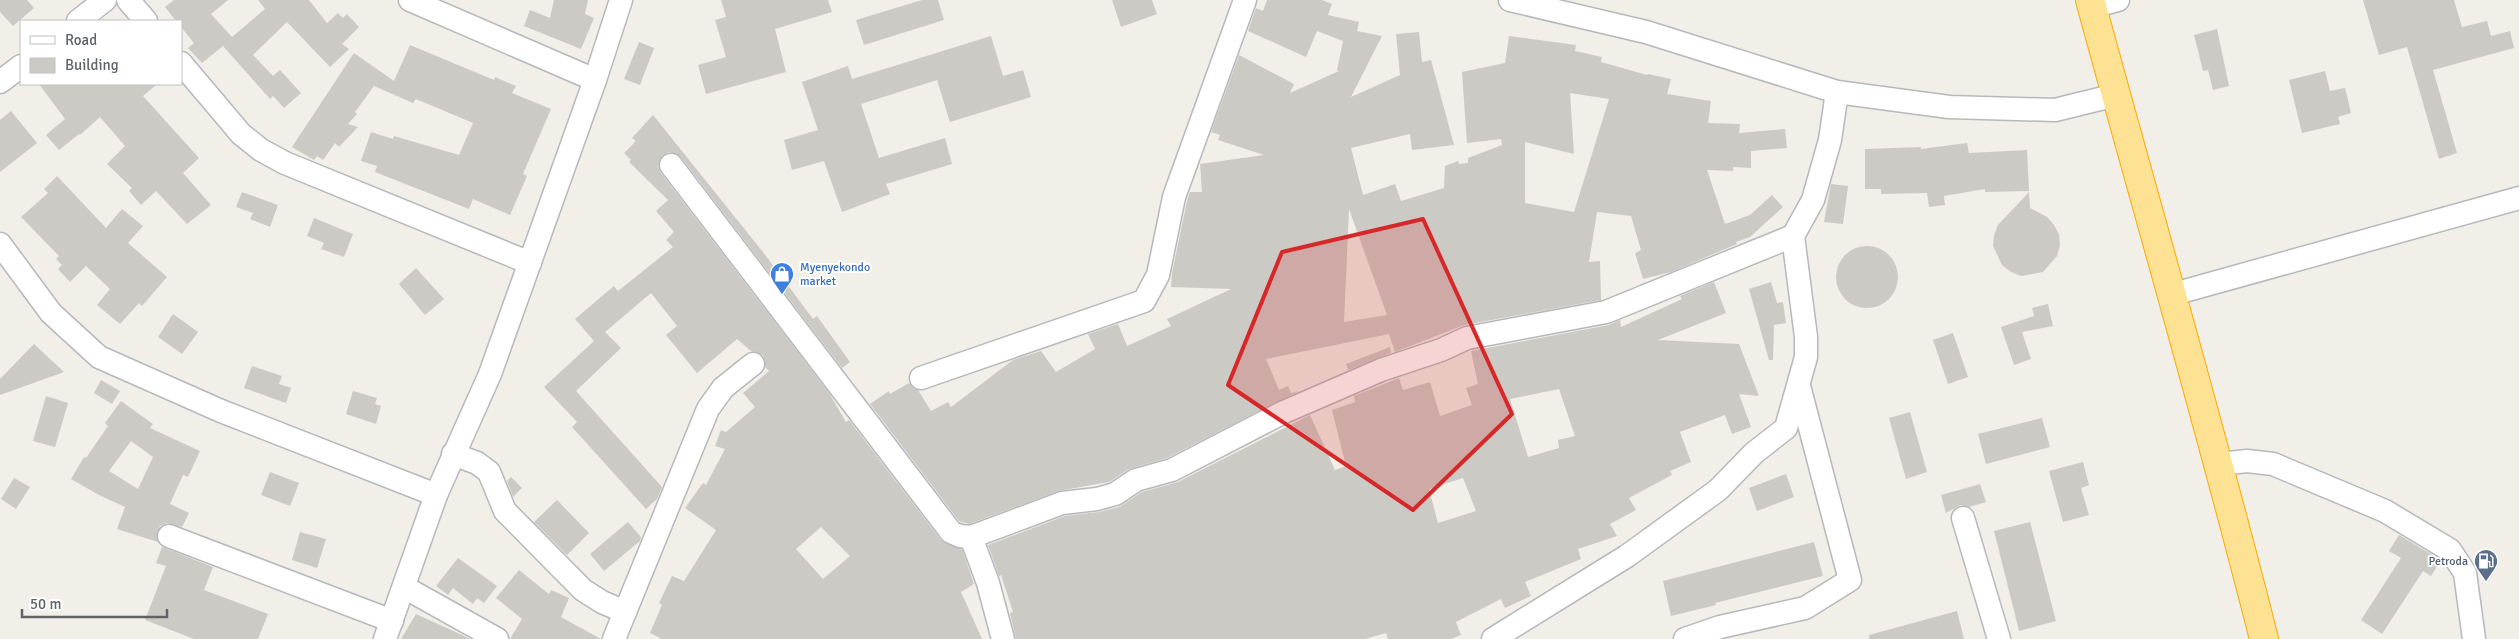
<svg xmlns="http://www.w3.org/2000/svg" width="2519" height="639" font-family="Signika,sans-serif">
	<rect width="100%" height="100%" fill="#f1efe8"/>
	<g fill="#cccac5" fill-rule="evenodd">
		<path d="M 0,0 L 27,0 L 34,8 L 13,26 L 0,12 Z"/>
		<path d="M 174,0 L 228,0 L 211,14 L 232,37 L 265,9 L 258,0 L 309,0 L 327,23 L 338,13 L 343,18 L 347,14 L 359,27 L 342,44 L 349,49 L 330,67 L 287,22 L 253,55 L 273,76 L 280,70 L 301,93 L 284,108 L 273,96 L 270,99 L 223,46 L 202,63 L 188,48 L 194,43 L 181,27 L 181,21 L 176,21 L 165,7 Z"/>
		<path d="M 554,0 L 588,0 L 585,14 L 594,18 L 581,49 L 524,26 L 530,10 L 550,18 Z"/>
		<path d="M 721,0 L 828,0 L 832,12 L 775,29 L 786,72 L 706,94 L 698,65 L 726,57 L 715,20 L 726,17 Z"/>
		<path d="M 922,0 L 938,0 L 944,20 L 864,45 L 856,20 Z"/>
		<path d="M 1112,0 L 1152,0 L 1157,14 L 1121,27 Z"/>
		<path d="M 1267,0 L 1322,0 L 1332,4 L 1328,15 L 1359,22 L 1357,31 L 1382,36 L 1351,97 L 1400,75 L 1396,34 L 1419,32 L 1422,62 L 1431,60 L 1454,145 L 1412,150 L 1410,134 L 1351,148 L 1363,195 L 1395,184 L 1401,201 L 1444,188 L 1445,166 L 1458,161 L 1459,164 L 1468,163 L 1468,158 L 1502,145 L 1501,139 L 1467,143 L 1462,72 L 1505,63 L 1509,36 L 1576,45 L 1575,51 L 1602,57 L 1601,62 L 1647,75 L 1648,74 L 1671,79 L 1667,94 L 1711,101 L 1708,123 L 1740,124 L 1739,133 L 1785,129 L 1787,148 L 1751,151 L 1751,168 L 1733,167 L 1733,171 L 1707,170 L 1725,224 L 1750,215 L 1772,195 L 1783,207 L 1750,237 L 1736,242 L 1737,244 L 1671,272 L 1643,279 L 1635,253 L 1641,250 L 1631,216 L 1597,212 L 1589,262 L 1600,261 L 1601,300 L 1464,325 L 1395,352 L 1389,334 L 1266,359 L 1279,390 L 1288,386 L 1291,393 L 1299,391 L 1167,458 L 1129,469 L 1109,482 L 1058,491 L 969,524 L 959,521 L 870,404 L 889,391 L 890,394 L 909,383 L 918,390 L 931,411 L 948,402 L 951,407 L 1013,360 L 1041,351 L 1056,372 L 1095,349 L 1088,334 L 1118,324 L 1127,346 L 1171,326 L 1167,319 L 1231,289 L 1171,287 L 1172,273 L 1187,201 L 1190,192 L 1202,192 L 1200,164 L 1264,155 L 1218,140 L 1220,135 L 1211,132 L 1239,55 L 1294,84 L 1290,93 L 1339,71 L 1337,70 L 1343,41 L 1317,31 L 1306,57 L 1248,31 L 1256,8 L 1263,11 ZM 1570,93 L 1609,99 L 1574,212 L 1525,203 L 1525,142 L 1574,154 ZM 1349,209 L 1387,315 L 1344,322 Z"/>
		<path d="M 2363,0 L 2454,0 L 2462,27 L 2487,21 L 2491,36 L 2510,31 L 2514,48 L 2433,70 L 2457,153 L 2439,159 L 2407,47 L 2379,55 Z"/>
		<path d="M 2217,29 L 2229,86 L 2213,90 L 2208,70 L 2203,71 L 2194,35 Z"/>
		<path d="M 991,36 L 1003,76 L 1023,70 L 1031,97 L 950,122 L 937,80 L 861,104 L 879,158 L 945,138 L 952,164 L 886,184 L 890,194 L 842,212 L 824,161 L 792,170 L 784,140 L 818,130 L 802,82 L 848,66 L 852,79 Z"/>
		<path d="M 639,42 L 654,48 L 640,85 L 624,79 Z"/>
		<path d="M 410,45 L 494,80 L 495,77 L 516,86 L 512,93 L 551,109 L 523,174 L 527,176 L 510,215 L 473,199 L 469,209 L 375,172 L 377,166 L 361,161 L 371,132 L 393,139 L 394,136 L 459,155 L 473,123 L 416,99 L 413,103 L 374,86 L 355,112 L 357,114 L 348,124 L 358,127 L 339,147 L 335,143 L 323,160 L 317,156 L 314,160 L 292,147 L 354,53 L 394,81 Z"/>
		<path d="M 2325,71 L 2330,91 L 2345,88 L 2351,113 L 2338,117 L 2340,124 L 2302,133 L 2289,80 Z"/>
		<path d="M 39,84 L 157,84 L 143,96 L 199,158 L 183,173 L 211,205 L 187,224 L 156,191 L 141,205 L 129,191 L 132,188 L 107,164 L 125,146 L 100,117 L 80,135 L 79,134 L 59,150 L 46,135 L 65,119 Z"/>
		<path d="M 11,111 L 37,143 L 0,172 L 0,120 Z"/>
		<path d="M 653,115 L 763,252 L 813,319 L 817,316 L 850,362 L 842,368 L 681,157 L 670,152 L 663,155 L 658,166 L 661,173 L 829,393 L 846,422 L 849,420 L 941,540 L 962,549 L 974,584 L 961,592 L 982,639 L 662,639 L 650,633 L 662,605 L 659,603 L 672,576 L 684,581 L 716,530 L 685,508 L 703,483 L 706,485 L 725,449 L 715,446 L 721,430 L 726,432 L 755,407 L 743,393 L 769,371 L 765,367 L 763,355 L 751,351 L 737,339 L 697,373 L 666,335 L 677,326 L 651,293 L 605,332 L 621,348 L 576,391 L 662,487 L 657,499 L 646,509 L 572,427 L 577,422 L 544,387 L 594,341 L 575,319 L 614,286 L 618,291 L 673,247 L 666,240 L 674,232 L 656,211 L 668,200 L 629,162 L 631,160 L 624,153 L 636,141 L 632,138 ZM 821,527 L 850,556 L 823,579 L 796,549 Z"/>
		<path d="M 1967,143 L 1969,153 L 2027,150 L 2029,191 L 1985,192 L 1985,189 L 1944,196 L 1945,205 L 1929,207 L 1927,193 L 1881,194 L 1881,189 L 1865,189 L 1865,149 L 1921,147 L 1921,149 Z"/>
		<path d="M 57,176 L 106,228 L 122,209 L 143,226 L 128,243 L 167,277 L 142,306 L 139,303 L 120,324 L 97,305 L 110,289 L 86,266 L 70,282 L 58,269 L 62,265 L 56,259 L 59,256 L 21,217 L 48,193 L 44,189 Z"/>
		<path d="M 1831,184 L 1848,186 L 1843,224 L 1824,222 Z"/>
		<path d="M 242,192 L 278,205 L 270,227 L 250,219 L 253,213 L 236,207 Z"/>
		<path d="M 2029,192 L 2030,208 L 2047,217 L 2054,225 L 2059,234 L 2060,245 L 2057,256 L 2043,272 L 2021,276 L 2011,272 L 2002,265 L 1993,246 L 1994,235 L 1998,225 Z"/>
		<path d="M 314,218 L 353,234 L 344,257 L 321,249 L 324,243 L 307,236 Z"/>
		<circle cx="1867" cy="277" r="31"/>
		<path d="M 416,268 L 444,299 L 425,315 L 399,284 Z"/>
		<path d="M 1714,282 L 1726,313 L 1658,340 L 1739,344 L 1759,396 L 1739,394 L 1751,427 L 1732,434 L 1725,415 L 1680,432 L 1691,462 L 1670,471 L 1672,475 L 1629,498 L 1636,510 L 1610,524 L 1617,536 L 1578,549 L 1581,559 L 1525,582 L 1531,596 L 1505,608 L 1501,599 L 1456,622 L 1461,635 L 1451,639 L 1388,639 L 1386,633 L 1365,639 L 1016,639 L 1010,613 L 1013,612 L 1001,575 L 999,576 L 988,545 L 1065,516 L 1099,512 L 1119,507 L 1142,492 L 1178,482 L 1310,415 L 1335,470 L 1346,466 L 1332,410 L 1355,402 L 1354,396 L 1399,378 L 1403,390 L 1430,382 L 1440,416 L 1472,405 L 1466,388 L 1478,384 L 1471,351 L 1609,325 L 1620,320 L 1621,327 L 1682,299 L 1680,296 ZM 1559,389 L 1575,436 L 1558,440 L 1559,448 L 1528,457 L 1510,399 ZM 1463,478 L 1476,511 L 1438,523 L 1429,489 Z"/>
		<path d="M 1771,282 L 1777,303 L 1783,302 L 1786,323 L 1774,325 L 1773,360 L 1769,360 L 1749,289 Z"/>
		<path d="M 2048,304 L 2053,326 L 2022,332 L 2031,359 L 2014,365 L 2001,327 L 2034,316 L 2032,308 Z"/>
		<path d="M 173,314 L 198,332 L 182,354 L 158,337 Z"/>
		<path d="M 1953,333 L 1968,377 L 1948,384 L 1933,340 Z"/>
		<path d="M 34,344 L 64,372 L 0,395 L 0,379 Z"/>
		<path d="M 1390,347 L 1391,353 L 1348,370 L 1346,364 Z"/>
		<path d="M 252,366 L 282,376 L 279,384 L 291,388 L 286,403 L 244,388 Z"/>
		<path d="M 101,380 L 120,391 L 112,404 L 94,393 Z"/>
		<path d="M 353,391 L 377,398 L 375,404 L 381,406 L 376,424 L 346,414 Z"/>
		<path d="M 46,396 L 68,403 L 55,447 L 33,441 Z"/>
		<path d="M 121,401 L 153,424 L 150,428 L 200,451 L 188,477 L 183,475 L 170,504 L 189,513 L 182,527 L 167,523 L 160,526 L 157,532 L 158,542 L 117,529 L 125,507 L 99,495 L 71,479 L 84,457 L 86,458 L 108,426 L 105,423 ZM 131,441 L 153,457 L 138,489 L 109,471 Z"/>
		<path d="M 1910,412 L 1927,472 L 1906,479 L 1889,418 Z"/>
		<path d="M 2042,418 L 2050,447 L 1986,464 L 1978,434 Z"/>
		<path d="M 2083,462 L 2089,485 L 2081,488 L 2089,515 L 2063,522 L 2049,471 Z"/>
		<path d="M 270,472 L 299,483 L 290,506 L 261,495 Z"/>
		<path d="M 1786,474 L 1794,497 L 1757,511 L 1749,488 Z"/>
		<path d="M 511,477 L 522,488 L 513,497 L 507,481 Z"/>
		<path d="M 14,478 L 30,487 L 16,509 L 1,499 Z"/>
		<path d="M 1980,484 L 1986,502 L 1969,507 L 1960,505 L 1946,513 L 1941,495 Z"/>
		<path d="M 557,500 L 589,533 L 567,555 L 534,522 Z"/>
		<path d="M 628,522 L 641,537 L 640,541 L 604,571 L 590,554 Z"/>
		<path d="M 2030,522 L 2056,621 L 2019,631 L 1994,531 Z"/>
		<path d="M 300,532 L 326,539 L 317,568 L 292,560 Z"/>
		<path d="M 2399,535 L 2441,560 L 2431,576 L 2423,571 L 2382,634 L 2361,620 L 2401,558 L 2389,551 Z"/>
		<path d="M 1814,542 L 1823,576 L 1715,603 L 1716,605 L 1671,616 L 1663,581 Z"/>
		<path d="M 162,547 L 213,567 L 204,590 L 268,614 L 258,639 L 194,639 L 145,620 L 166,566 L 156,563 Z"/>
		<path d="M 458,558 L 497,586 L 484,603 L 477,598 L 473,604 L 453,588 L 448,595 L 436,586 Z"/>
		<path d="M 519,570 L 549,594 L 551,590 L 569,598 L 561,617 L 601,639 L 510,639 L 522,619 L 496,598 Z"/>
		<path d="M 1957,611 L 1964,639 L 1869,639 L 1869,635 Z"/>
		<path d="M 416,614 L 462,635 L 470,639 L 401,639 Z"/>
	</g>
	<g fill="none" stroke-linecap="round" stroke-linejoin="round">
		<g stroke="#b5b8bc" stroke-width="25">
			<g id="minor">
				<path d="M 128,0 L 146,21"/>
				<path d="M 410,0 L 595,80"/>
				<path d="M 1510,0 L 1646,32 L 1837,92 L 1949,107 L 2055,110 L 2116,95"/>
				<path d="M 2092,7 L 2118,0"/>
				<path d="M 78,21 L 105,0"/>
				<path d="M 181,63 L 241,134 L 261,150 L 285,163 L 530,263"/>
				<path d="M 0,82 L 21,66"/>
				<path d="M 671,165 L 951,532 L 960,536 L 971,537 L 1062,503 L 1097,499 L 1115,494 L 1136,480 L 1172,470 L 1284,412 L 1381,370 L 1441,350 L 1467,338 L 1606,312 L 1793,236"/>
				<path d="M 0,244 L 51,313 L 99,357 L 221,411 L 436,495"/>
				<path d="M 2170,295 L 2519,198"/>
				<path d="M 921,378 L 1144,301 L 1158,275 L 1174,197 L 1245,0"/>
				<path d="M 453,454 L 477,463 L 489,472 L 505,511 L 583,590 L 602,602 L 625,612"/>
				<path d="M 2220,464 L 2247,461 L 2273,464 L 2385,511 L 2450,550 L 2465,573 L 2474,639"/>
				<path d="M 1963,518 L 1999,639"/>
				<path d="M 169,536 L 392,621"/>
				<path d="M 971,537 L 988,583 L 1003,639"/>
				<path d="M 404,587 L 497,639"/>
				<path d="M 385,639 L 436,495 L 490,374 L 595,80 L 621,0"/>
				<path d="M 614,639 L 708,409 L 723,388 L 753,364"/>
				<path d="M 1493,639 L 1627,556 L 1718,490 L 1754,453 L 1786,428 L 1806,357 L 1806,337 L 1793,236 L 1813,200 L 1830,140 L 1837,92"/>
				<path d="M 1685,639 L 1720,627 L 1805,608 L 1850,580 L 1799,386"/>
			</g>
		</g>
		<g stroke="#f9ab00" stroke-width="30">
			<path id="highway" d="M 2090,0 C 2148,213 2210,425 2264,639"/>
		</g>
		<use href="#minor" stroke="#fff" stroke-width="22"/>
		<use href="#highway" stroke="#fde293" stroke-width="28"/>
	</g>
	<path fill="#d62828" fill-opacity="0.2" stroke="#d62828" stroke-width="4" stroke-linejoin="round" d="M 1423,219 L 1512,414 L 1413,510 L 1228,385 L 1282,252 Z"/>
	<defs>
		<g id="shop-pin" transform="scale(1.25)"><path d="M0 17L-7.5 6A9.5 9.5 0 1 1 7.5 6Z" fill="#3f7fe0" stroke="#fff"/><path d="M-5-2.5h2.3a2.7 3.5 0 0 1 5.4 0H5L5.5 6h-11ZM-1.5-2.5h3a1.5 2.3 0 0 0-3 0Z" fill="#fff"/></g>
		<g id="fuel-pin" transform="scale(1.25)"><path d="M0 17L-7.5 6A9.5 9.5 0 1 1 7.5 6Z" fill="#5c6f8a" stroke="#fff"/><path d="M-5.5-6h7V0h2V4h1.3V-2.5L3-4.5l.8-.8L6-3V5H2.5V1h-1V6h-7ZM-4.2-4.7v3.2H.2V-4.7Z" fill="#fff"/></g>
	</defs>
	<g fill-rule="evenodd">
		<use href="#shop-pin" x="782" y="274"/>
		<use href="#fuel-pin" x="2486" y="561"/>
	</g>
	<g text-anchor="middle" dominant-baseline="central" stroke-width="4" stroke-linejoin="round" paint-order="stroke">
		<g font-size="12" fill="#366cbe" stroke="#fff" text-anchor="start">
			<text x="800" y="267">Myenyekondo<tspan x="800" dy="14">market</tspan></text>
		</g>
		<g font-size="12" fill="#4e5e75" stroke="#fff" text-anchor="end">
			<text x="2468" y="561">Petroda</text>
		</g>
	</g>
	<rect x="20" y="20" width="162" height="65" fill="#ffffff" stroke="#bfc1c3"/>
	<rect x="30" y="36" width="25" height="8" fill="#ffffff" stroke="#bfc1c3"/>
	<text x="65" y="45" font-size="15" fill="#5f6368">Road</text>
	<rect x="30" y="58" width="25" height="15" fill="#cccac5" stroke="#bfc1c3"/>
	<text x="65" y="70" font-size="15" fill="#5f6368">Building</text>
	<path d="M22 609v8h145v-8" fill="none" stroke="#5f6368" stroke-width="2.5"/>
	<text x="30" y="609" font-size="15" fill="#5f6368" stroke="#ffffff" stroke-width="4" paint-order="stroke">50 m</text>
</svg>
